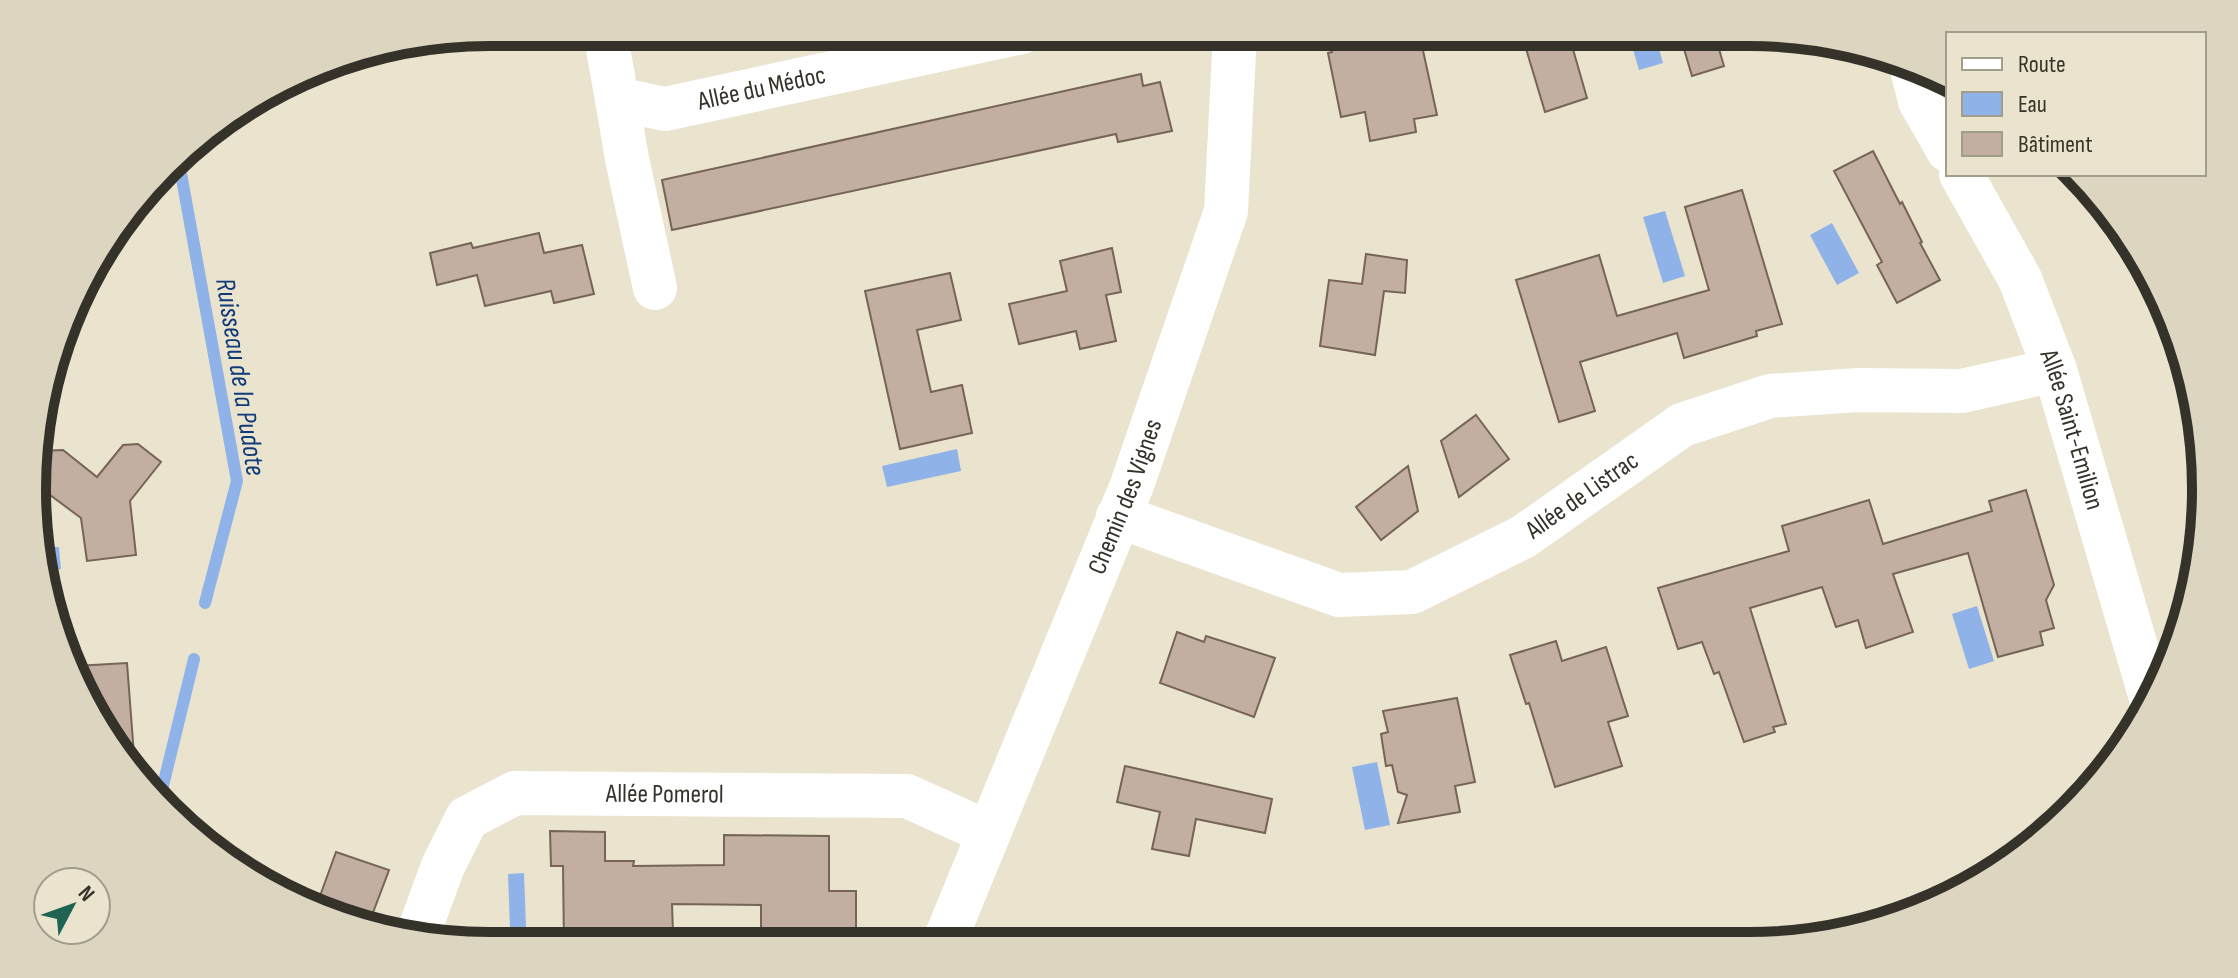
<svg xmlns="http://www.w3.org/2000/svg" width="2238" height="978" font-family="'Sofia Sans Condensed',sans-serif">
	<rect width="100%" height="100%" fill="#eae3cd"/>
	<g fill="#8fb2e9">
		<path d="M 1628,32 L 1654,32 L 1663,63 L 1639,70 Z"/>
		<path d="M 1665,211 L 1685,276 L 1663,283 L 1643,217 Z"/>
		<path d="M 1832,223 L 1859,273 L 1837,285 L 1810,235 Z"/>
		<path d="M 957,449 L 961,471 L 887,487 L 882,466 Z"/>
		<path d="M 37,511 L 50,521 L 53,547 L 59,547 L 61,569 L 43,571 L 36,549 Z"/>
		<path d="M 1977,606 L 1994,661 L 1969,669 L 1952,614 Z"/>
		<path d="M 1377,762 L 1390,825 L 1365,830 L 1352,767 Z"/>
		<path d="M 524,873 L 526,928 L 510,928 L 508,874 Z"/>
	</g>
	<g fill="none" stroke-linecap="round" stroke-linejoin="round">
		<g stroke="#8fb2e9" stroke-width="12">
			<path d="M 178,157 L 237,481 L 205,603"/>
			<path d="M 160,798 L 194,659"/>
		</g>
	</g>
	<g fill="#c2afa1" stroke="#756457" stroke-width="2">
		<path d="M 1328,32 L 1419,32 L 1437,115 L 1414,119 L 1416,132 L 1370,141 L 1365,112 L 1341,117 L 1328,53 L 1332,52 Z"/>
		<path d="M 1521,32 L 1568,32 L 1587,98 L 1545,112 Z"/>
		<path d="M 1679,32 L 1714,32 L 1724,66 L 1692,76 Z"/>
		<path d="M 1141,74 L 1143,86 L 1160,82 L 1172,131 L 1118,142 L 1116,134 L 672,230 L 662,180 Z"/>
		<path d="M 1873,151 L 1900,204 L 1902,202 L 1922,242 L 1920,243 L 1940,280 L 1897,303 L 1877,265 L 1882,262 L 1834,171 Z"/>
		<path d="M 1742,190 L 1782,324 L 1756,331 L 1757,336 L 1684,358 L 1677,333 L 1580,362 L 1595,411 L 1559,422 L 1516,280 L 1599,255 L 1617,316 L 1709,290 L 1685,207 Z"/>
		<path d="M 539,233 L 544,253 L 582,245 L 594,294 L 554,303 L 551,291 L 485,306 L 477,275 L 437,285 L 430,253 L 471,243 L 473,248 Z"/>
		<path d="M 1112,248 L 1121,292 L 1106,295 L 1116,341 L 1080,349 L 1076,331 L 1019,344 L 1009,304 L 1067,291 L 1060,261 Z"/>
		<path d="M 1366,254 L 1407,260 L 1405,293 L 1384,291 L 1375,355 L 1320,346 L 1329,280 L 1362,284 Z"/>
		<path d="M 950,273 L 961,320 L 917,330 L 931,392 L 962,385 L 972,433 L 900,449 L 865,291 Z"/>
		<path d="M 1476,415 L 1509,459 L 1459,497 L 1441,441 Z"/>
		<path d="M 138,444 L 161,462 L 130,501 L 136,555 L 87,561 L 81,518 L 38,486 L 39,451 L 63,450 L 97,477 L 123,445 Z"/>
		<path d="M 1408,466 L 1418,511 L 1381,540 L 1356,507 Z"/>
		<path d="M 2026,490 L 2054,585 L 2046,600 L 2054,628 L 2040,632 L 2043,645 L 1998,657 L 1968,553 L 1893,574 L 1913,632 L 1866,648 L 1858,620 L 1836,627 L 1822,587 L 1750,608 L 1786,724 L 1773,727 L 1775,732 L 1744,742 L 1719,672 L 1714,674 L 1702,642 L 1678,649 L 1658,588 L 1789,551 L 1782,526 L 1869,500 L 1883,544 L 1992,511 L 1989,501 Z"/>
		<path d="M 1177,632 L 1204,642 L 1206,636 L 1275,658 L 1254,717 L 1160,683 Z"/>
		<path d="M 1556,641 L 1562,661 L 1606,647 L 1628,716 L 1608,722 L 1622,766 L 1555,787 L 1529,703 L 1526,704 L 1510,655 Z"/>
		<path d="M 127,663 L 135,768 L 93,717 L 76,666 Z"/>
		<path d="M 1457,698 L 1475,782 L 1455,786 L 1460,812 L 1398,823 L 1407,795 L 1398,792 L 1392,765 L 1386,766 L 1381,734 L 1388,732 L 1383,711 Z"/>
		<path d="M 1125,766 L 1272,799 L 1265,833 L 1196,819 L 1189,856 L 1152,849 L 1160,812 L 1117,802 Z"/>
		<path d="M 550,831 L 605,832 L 605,861 L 634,861 L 633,866 L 724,865 L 724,835 L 829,836 L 829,891 L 856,891 L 856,932 L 761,933 L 761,905 L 672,904 L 673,933 L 610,933 L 610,946 L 564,946 L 563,866 L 551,866 Z"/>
		<path d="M 336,852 L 389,870 L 368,926 L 342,922 L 316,907 Z"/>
	</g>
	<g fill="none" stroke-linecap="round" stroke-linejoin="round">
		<g stroke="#fff" stroke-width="44">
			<path id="s1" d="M 605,32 L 617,99 L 665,109 L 1022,32"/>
			<path d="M 1911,65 L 1920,101 L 1948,150"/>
			<path d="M 617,99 L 627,159 L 655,288"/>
			<path id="s2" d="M 1961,174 L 2020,279 L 2055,370 L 2151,698"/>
			<path id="s3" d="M 1118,516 L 1339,595 L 1412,592 L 1523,537 L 1682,425 L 1770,396 L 1858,390 L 1962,391 L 2055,370"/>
			<path id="s4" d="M 418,934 L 443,866 L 467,818 L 515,793 L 907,796 L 989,833"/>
			<path id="s5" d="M 943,945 L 1132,485 L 1226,211 L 1235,32"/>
		</g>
	</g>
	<g text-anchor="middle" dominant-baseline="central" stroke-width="8" stroke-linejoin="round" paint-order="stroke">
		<g font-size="26" fill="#35322a" stroke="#eae3cd">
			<text stroke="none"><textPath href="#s1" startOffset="216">Allée du Médoc</textPath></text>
			<text stroke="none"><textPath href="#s2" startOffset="280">Allée Saint-Emilion</textPath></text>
			<text stroke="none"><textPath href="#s3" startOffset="504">Allée de Listrac</textPath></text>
			<text stroke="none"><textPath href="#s5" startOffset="484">Chemin des Vignes</textPath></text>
			<text stroke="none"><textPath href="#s4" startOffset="330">Allée Pomerol</textPath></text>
		</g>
		<g font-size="28" font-style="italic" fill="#0e3a79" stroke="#eae3cd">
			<text transform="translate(240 377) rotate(81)">Ruisseau de la Pudote</text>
		</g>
	</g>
	<path d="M0 0H2238V978H0ZM489 46H1749A443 443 0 0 1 2192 489V489A443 443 0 0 1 1749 932H489A443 443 0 0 1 46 489V489A443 443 0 0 1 489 46Z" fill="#dcd5c0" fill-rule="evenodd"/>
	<path fill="none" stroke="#35322a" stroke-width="10" d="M489 46H1749A443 443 0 0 1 2192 489V489A443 443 0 0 1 1749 932H489A443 443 0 0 1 46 489V489A443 443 0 0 1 489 46Z"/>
	<rect x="1946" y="32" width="260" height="144" fill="#eae3cd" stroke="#a29c8c" stroke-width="2"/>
	<rect x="1962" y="58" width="40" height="12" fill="#ffffff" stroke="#a29c8c" stroke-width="2"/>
	<text x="2018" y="72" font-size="24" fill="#35322a">Route</text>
	<rect x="1962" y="92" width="40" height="24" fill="#8fb2e9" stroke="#a29c8c" stroke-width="2"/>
	<text x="2018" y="112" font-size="24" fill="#35322a">Eau</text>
	<rect x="1962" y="132" width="40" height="24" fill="#c2afa1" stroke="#a29c8c" stroke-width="2"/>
	<text x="2018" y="152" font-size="24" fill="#35322a">Bâtiment</text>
	<g transform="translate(72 906) rotate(49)"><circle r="38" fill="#eae3cd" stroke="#a29c8c" stroke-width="2"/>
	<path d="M0-6L14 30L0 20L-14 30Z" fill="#1e6354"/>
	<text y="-12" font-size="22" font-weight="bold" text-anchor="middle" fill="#35322a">N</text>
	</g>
</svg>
